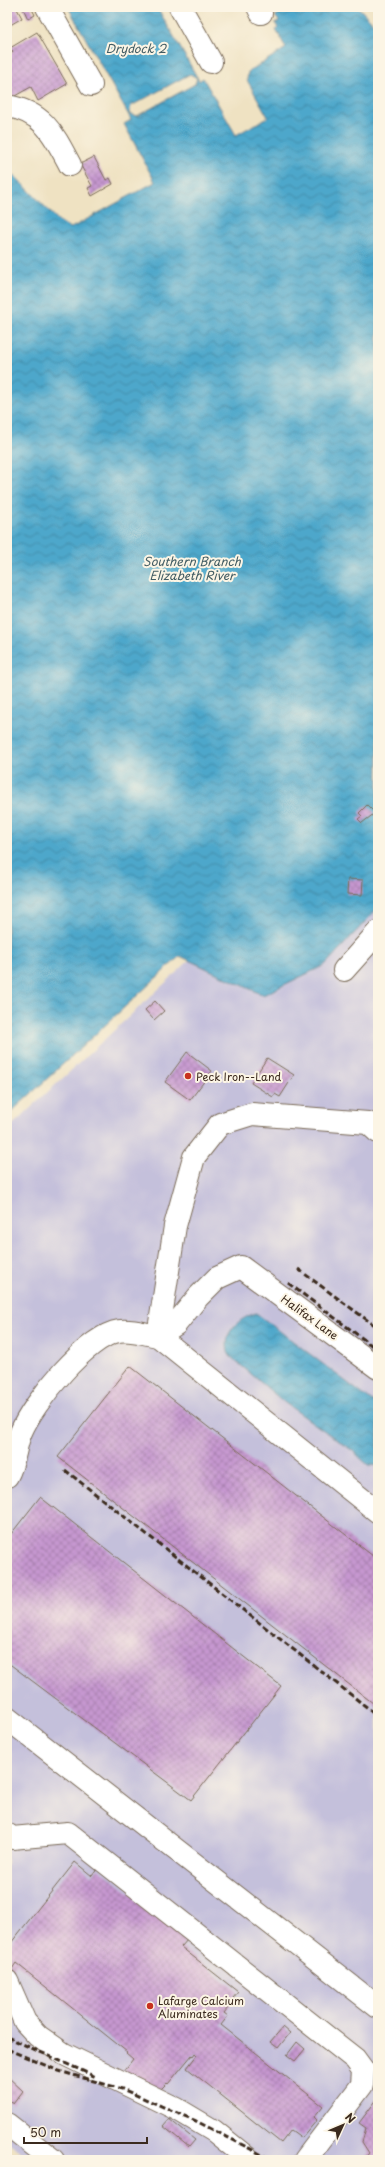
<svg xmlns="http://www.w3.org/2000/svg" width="385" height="2167" font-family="'Playpen Sans',sans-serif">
	<defs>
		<pattern id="water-waves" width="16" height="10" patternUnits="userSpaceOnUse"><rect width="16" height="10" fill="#4da7cb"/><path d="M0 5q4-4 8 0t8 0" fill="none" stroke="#4188a4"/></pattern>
		<pattern id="building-cross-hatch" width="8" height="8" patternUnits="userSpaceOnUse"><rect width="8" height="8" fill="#c697d0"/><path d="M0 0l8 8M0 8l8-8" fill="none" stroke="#a27ba8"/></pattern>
	</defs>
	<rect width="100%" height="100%" fill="#fcf5e5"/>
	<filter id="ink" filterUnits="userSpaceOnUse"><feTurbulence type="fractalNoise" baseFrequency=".025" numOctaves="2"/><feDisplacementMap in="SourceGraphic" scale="8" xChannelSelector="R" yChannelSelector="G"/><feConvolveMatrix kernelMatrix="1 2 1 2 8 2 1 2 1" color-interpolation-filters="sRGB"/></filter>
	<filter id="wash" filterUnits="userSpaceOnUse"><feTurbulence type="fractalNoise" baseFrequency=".012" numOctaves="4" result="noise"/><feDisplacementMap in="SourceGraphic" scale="16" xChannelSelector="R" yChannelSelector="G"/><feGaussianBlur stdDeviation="0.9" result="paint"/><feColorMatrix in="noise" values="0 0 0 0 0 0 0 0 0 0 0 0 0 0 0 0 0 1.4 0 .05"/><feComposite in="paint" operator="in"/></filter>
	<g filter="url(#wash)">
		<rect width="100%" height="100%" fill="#efe2c2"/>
		<path fill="#c4c0db" d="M 378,775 L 378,2160 L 32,2160 L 7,2141 L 7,1130 L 191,959 Z"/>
		<g fill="url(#water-waves)" stroke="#446874" fill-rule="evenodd">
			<path d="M 68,7 L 157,7 L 197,77 L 199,81 L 203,78 L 236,135 L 268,117 L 247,80 L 248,72 L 286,48 L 276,30 L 278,28 L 275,23 L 279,21 L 275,16 L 288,9 L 287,7 L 297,12 L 306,7 L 358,7 L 378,28 L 378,908 L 325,965 L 263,995 L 180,956 L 7,1116 L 7,168 L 61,223 L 71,228 L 155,182 L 124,124 L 131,120 L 128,114 ZM 190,74 L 197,78 L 195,84 L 137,116 L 129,114 L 131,106 Z"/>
			<path d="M 256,1313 L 378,1406 L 378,1466 L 368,1465 L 353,1451 L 285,1403 L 230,1356 C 220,1335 237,1319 256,1313 Z"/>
		</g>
		<g id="blocks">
			<g fill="url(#building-cross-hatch)">
				<path d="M 7,7 L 16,7 L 22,18 L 7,27 Z"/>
				<path d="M 25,7 L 31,7 L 35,15 L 28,19 L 23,8 Z"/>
				<path d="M 37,32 L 67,84 L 38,101 L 31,87 L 13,97 L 7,87 L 7,53 L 8,55 L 13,52 L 10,48 Z"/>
				<path d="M 94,157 L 106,180 L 110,178 L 113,184 L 92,196 L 88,188 L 92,186 L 80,164 Z"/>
				<path d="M 367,805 L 375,813 L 362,823 L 358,819 L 362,816 L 359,813 Z"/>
				<path d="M 348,879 L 363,880 L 362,895 L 347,894 Z"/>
				<path d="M 155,1001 L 164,1011 L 154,1020 L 145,1010 Z"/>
				<path d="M 187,1052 L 212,1071 L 190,1100 L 165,1082 Z"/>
				<path d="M 267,1058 L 294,1075 L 280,1097 L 275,1094 L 273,1097 L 251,1083 Z"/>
				<path d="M 130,1366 L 378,1560 L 378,1707 L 58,1457 Z"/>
				<path d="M 40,1497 L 281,1686 L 191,1800 L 7,1662 L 7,1539 Z"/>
				<path d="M 75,1862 L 92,1876 L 98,1868 L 188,1939 L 181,1947 L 238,1992 L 233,1998 L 235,1999 L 224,2013 L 228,2016 L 221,2025 L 323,2106 L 314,2117 L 317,2120 L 302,2138 L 291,2130 L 281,2143 L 187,2068 L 197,2055 L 195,2053 L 193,2056 L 192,2055 L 168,2084 L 167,2083 L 155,2095 L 124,2071 L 133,2059 L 126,2053 L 127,2052 L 16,1963 L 12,1969 L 7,1965 L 7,1948 Z"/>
				<path d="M 283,2027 L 290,2033 L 278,2048 L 270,2042 Z"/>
				<path d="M 297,2042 L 305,2049 L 295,2061 L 287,2055 Z"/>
				<path d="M 7,2076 L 23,2091 L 13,2104 L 7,2100 Z"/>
				<path d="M 378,2098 L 378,2160 L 363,2160 L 369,2153 L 362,2142 L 366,2128 L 359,2123 Z"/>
				<path d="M 169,2119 L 195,2140 L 189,2147 L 163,2126 Z"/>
			</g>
		</g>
	</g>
	<g filter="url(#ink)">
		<use href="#blocks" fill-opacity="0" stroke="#7a6a57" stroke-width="1"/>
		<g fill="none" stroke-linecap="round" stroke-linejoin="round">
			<g stroke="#7a6a57" stroke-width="24">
				<g id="minor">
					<path d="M 47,7 L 91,85"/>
					<path d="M 180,7 L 211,62"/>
					<path d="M 258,7 L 261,13"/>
					<path d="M 7,106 C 44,112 54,135 70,165"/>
					<path d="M 344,970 L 378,932"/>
					<path d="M 378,1132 L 368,1123 L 252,1114 L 220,1124 L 194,1157 L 175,1226 L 158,1336 L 378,1512"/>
					<path d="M 7,1476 C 15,1462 15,1446 21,1432 C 33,1403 87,1336 119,1331 C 132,1329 145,1334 158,1336 L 176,1324 L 198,1297 L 217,1278 L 241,1267 L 378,1368"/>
					<path d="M 7,1718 L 378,2007"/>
					<path d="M 7,1834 L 12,1838 L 68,1833 L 355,2059 L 363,2070 L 362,2085 L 305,2160"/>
					<path d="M 7,1981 L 25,2022 L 38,2036 L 64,2054 L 177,2109 L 214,2131 L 250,2160"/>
					<path d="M 7,2124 L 53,2160"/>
				</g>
			</g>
			<use href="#minor" stroke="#fff" stroke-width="22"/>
			<g stroke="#3b2a1e" stroke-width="3" stroke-dasharray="6 3" stroke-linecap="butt">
				<path d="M 298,1269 L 378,1328"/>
				<path d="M 288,1283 L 378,1350"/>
				<path d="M 65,1470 L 378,1716"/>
				<path d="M 7,2037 L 96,2077"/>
				<path d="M 7,2049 L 59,2071 L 122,2089 L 196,2121 L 272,2160"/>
			</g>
		</g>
	</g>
	<g fill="#c8321e" stroke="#fcf5e5" stroke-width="1.5">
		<circle cx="188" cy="1076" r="4"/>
		<circle cx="150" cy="2006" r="4"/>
	</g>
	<g text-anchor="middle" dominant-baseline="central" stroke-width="4" stroke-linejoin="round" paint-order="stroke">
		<g font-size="11" fill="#3b2a1e" stroke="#fcf5e5" text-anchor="start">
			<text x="196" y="1076">Peck Iron--Land</text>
			<text x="158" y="2000">Lafarge Calcium<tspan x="158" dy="13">Aluminates</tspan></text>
		</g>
		<g font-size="11" fill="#3b2a1e" stroke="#fcf5e5">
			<text transform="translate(310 1317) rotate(36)">Halifax Lane</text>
		</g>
		<g font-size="12" font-style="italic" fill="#425c63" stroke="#fcf5e5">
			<text x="136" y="48">Drydock 2</text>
			<text x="192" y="561">Southern Branch<tspan x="192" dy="14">Elizabeth River</tspan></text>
		</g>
	</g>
	<rect width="385" height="2167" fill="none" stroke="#fcf5e5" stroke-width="24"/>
	<g transform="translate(343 2125) rotate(46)" stroke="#fcf5e5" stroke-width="3" paint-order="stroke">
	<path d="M0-3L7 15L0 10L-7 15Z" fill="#3b2a1e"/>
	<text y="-6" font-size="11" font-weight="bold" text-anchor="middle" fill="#3b2a1e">N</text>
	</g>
	<path d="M24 2137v6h123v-6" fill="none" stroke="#3b2a1e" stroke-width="2"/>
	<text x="30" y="2137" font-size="12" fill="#3b2a1e" stroke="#fcf5e5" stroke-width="3" paint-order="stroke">50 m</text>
</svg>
